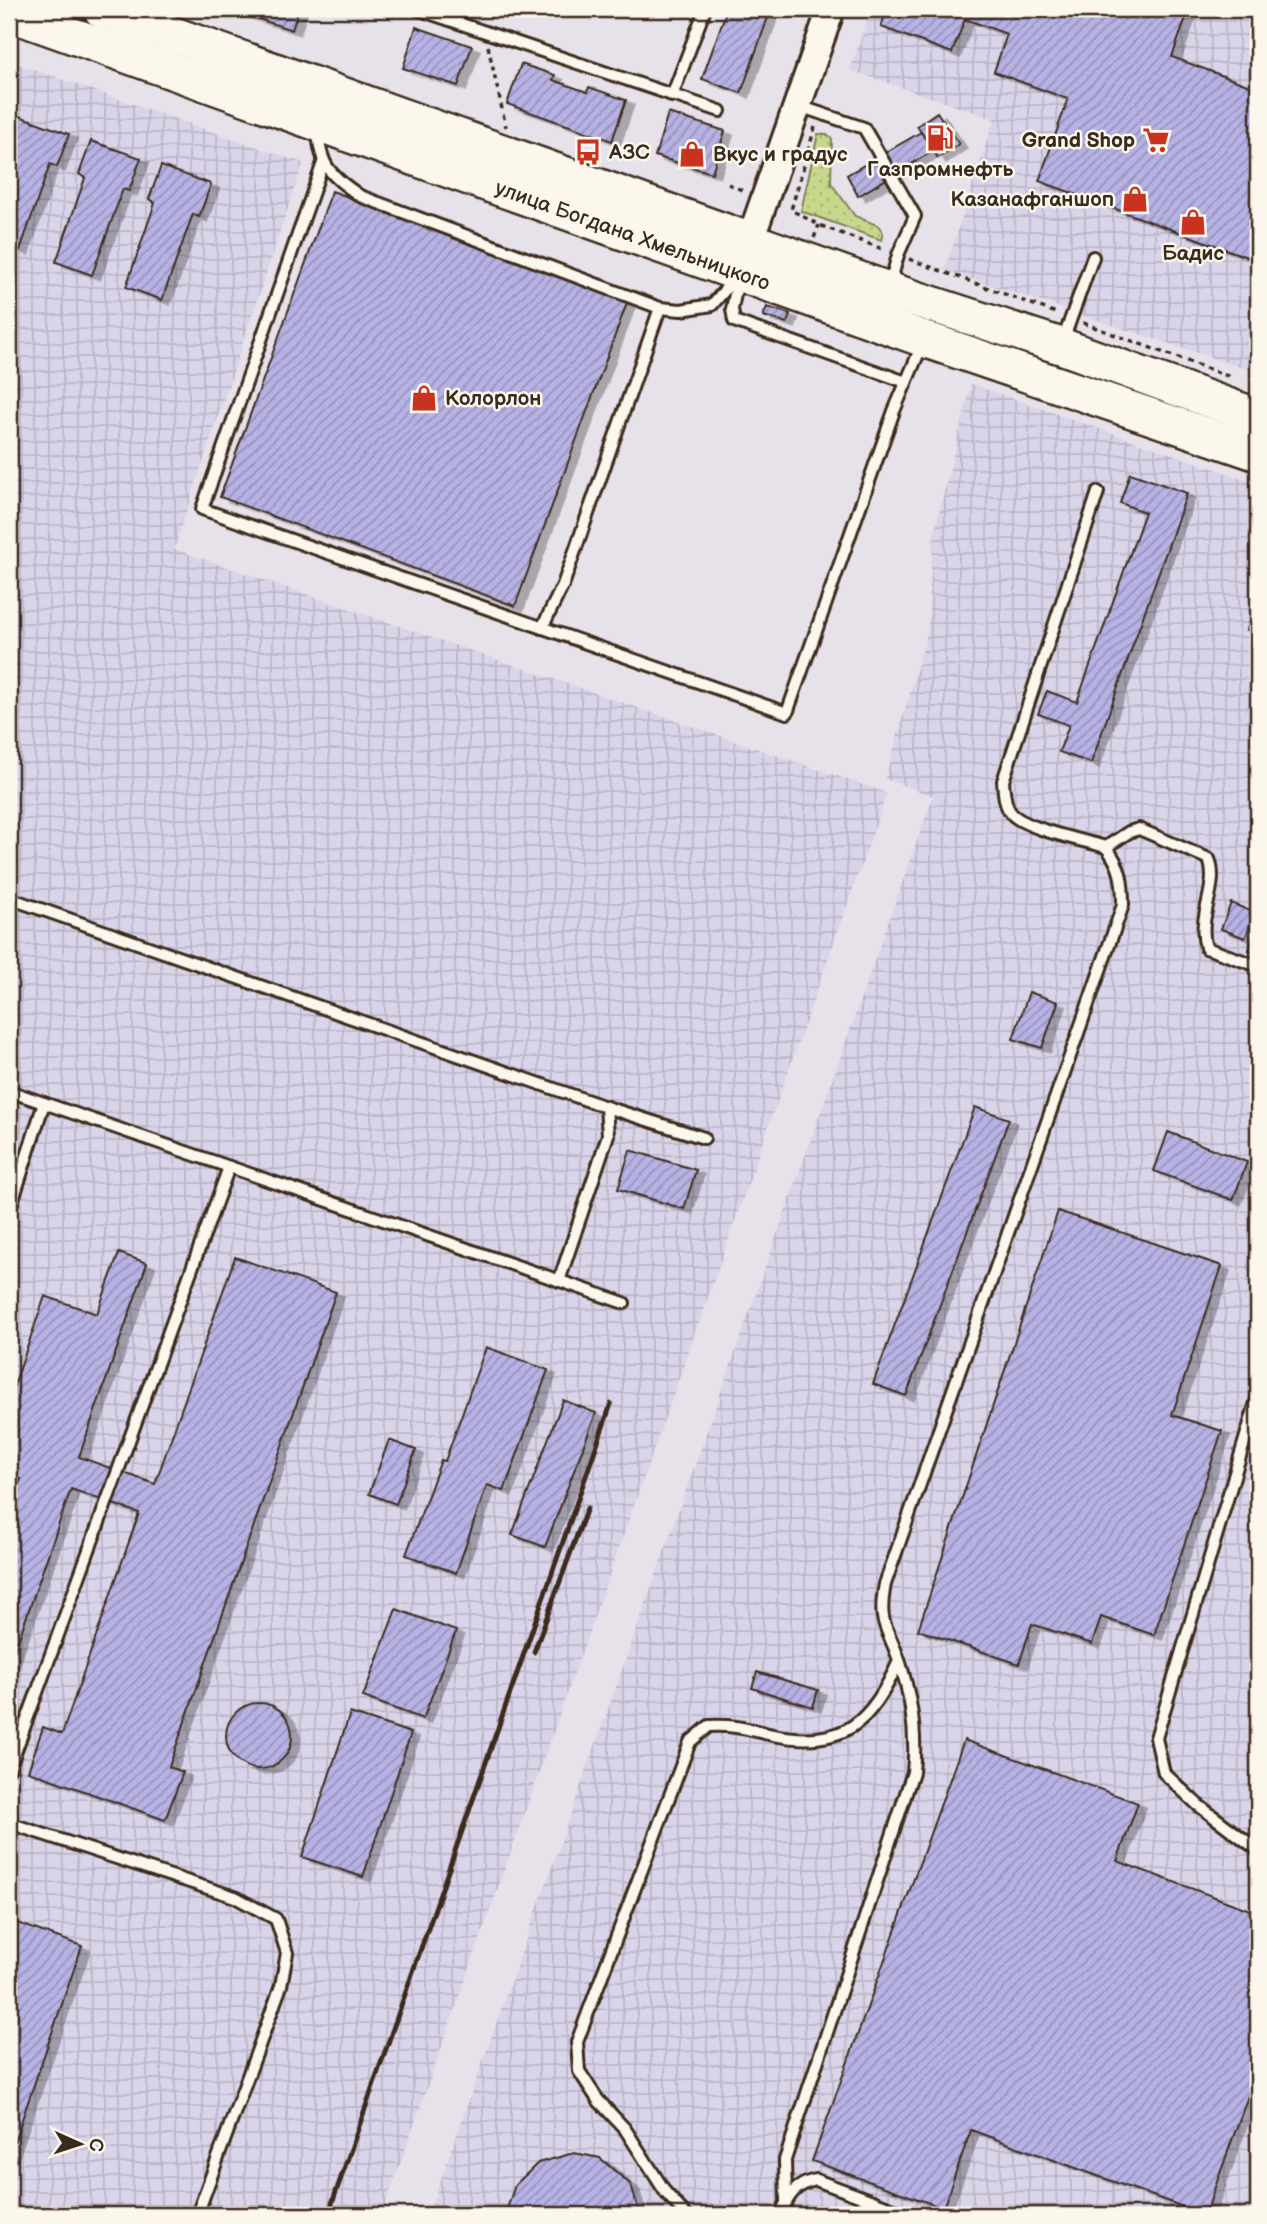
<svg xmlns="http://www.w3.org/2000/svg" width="1267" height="2224" font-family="'Balsamiq Sans',sans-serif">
	<defs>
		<pattern id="industrial-grid" width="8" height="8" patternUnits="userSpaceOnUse" patternTransform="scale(1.75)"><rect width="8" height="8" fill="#d9d4e8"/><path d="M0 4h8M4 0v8" fill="none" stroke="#bbb6c7"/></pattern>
		<pattern id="grass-dots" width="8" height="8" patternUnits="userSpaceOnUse" patternTransform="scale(1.75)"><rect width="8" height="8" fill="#c7d88c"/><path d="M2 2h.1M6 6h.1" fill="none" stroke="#acba78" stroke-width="1.8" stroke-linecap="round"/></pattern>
		<pattern id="building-hatch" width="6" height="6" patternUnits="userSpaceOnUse" patternTransform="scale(1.75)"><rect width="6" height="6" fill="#b7b2e4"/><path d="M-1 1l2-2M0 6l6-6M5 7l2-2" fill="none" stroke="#9691b8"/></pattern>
		<filter id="shadow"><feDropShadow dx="8" dy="4.5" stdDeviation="0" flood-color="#0004"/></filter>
	</defs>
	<rect width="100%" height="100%" fill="#e7e2ea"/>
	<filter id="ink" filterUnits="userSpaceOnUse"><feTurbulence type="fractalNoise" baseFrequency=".0143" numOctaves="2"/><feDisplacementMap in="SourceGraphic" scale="14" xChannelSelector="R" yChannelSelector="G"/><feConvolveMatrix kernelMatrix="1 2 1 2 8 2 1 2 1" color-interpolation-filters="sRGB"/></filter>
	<g filter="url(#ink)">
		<g fill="url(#industrial-grid)">
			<path d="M 871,9 L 1258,9 L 1258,373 L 945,270 L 994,119 L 850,70 Z"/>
			<path d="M 9,61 L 303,163 L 174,549 L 887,793 L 382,2215 L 9,2215 Z"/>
			<path d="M 971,384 L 1258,484 L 1258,2215 L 428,2215 L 933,796 L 885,779 L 928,630 L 933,537 Z"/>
		</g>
		<path fill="url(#grass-dots)" stroke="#818155" stroke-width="2" d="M 818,134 L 826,134 L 832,139 L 831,183 L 855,216 L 879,226 L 883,233 L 881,240 L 801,211 Z"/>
		<g fill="url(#building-hatch)" stroke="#3b2a1e" stroke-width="2" filter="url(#shadow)">
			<path d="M 228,9 L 299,9 L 292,30 Z"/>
			<path d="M 727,9 L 771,9 L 741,93 L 702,79 Z"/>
			<path d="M 887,9 L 1079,9 L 1103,17 L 1106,9 L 1189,9 L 1172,57 L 1258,89 L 1258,261 L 1039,181 L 1068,99 L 994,72 L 1007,34 L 965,19 L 952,53 L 881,27 Z"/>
			<path d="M 416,27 L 472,46 L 458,86 L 403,68 Z"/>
			<path d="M 521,64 L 555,75 L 553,80 L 587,92 L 589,87 L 626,100 L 612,141 L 507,104 Z"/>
			<path d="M 937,112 L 959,144 L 938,158 L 917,126 Z"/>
			<path d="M 668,113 L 725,131 L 712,173 L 655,156 Z"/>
			<path d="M 19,116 L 69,134 L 57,167 L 50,164 L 20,250 L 9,246 L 9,166 L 13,153 L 9,145 Z"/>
			<path d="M 921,132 L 933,151 L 858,196 L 847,175 Z"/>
			<path d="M 91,141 L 141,158 L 129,191 L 123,189 L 92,275 L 56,262 L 85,178 L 79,174 Z"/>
			<path d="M 161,166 L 211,184 L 199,217 L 193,214 L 162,300 L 126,287 L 155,203 L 149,199 Z"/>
			<path d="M 332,191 L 628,300 L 515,606 L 220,497 Z"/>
			<path d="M 767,307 L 790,314 L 787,323 L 763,316 Z"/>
			<path d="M 1130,473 L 1187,493 L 1091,763 L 1059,752 L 1069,725 L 1038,714 L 1047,691 L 1077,702 L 1145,512 L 1120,503 Z"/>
			<path d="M 1258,599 L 1258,634 L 1247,630 Z"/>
			<path d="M 1231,903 L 1255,913 L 1245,938 L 1221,929 Z"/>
			<path d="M 1258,923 L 1258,953 L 1249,950 Z"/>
			<path d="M 1029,992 L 1058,1002 L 1042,1048 L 1013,1039 Z"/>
			<path d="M 975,1107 L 1009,1119 L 906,1396 L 873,1384 Z"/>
			<path d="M 1168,1132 L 1247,1162 L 1233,1200 L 1154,1171 Z"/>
			<path d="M 630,1150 L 696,1170 L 684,1209 L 618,1189 Z"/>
			<path d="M 1058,1211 L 1222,1266 L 1172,1415 L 1222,1431 L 1154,1635 L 1101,1617 L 1092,1644 L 1032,1624 L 1019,1664 L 918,1630 Z"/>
			<path d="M 119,1253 L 147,1263 L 79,1457 L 155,1484 L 235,1257 L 336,1292 L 169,1767 L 183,1772 L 165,1820 L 28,1771 L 43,1727 L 62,1734 L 139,1513 L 71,1489 L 9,1667 L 9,1515 L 21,1479 L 9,1475 L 9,1400 L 45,1296 L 97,1314 Z"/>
			<path d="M 486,1347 L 548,1370 L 504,1491 L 487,1485 L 456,1573 L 406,1555 L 441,1460 L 445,1461 Z"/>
			<path d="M 563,1400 L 596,1413 L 545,1547 L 512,1535 Z"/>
			<path d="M 389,1440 L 416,1450 L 396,1504 L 369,1494 Z"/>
			<path d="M 396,1609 L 456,1631 L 423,1719 L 363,1697 Z"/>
			<path d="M 757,1672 L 818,1690 L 813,1707 L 752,1688 Z"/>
			<circle cx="259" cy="1736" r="33"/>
			<path d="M 350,1713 L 411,1733 L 363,1877 L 302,1857 Z"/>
			<path d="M 964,1740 L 1138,1803 L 1117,1861 L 1258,1913 L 1258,2068 L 1205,2215 L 971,2130 L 943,2208 L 812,2161 Z"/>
			<path d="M 9,1920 L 82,1946 L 9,2157 Z"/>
			<path d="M 574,2153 L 600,2158 L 631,2185 L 640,2215 L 505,2215 L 515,2185 L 538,2163 Z"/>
		</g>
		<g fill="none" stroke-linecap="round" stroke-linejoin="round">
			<g stroke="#3b2a1e" stroke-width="16">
				<g id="service">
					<path d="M 417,9 L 720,111"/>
					<path d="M 672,96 L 705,9"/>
					<path d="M 799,106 L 864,128 L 915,216 L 898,255 L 890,284"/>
					<path d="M 318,130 C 320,168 331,175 360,196 L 660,308 L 681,310 L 712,305 L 735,278"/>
					<path d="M 323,163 L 202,509 L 787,713 L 894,411 L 922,345"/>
					<path d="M 738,279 L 732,309 L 734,321 L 906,382"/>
					<path d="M 1062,343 L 1093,257"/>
					<path d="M 1098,492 L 1003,781 C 1004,791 1004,805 1011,813 C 1024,829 1086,841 1106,847 L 1129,832 L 1139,829 L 1209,859 C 1220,887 1196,916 1206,948 L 1258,966"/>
					<path d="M 542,628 L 563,585 L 660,308"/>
					<path d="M 9,898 L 606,1107 L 608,1135 L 559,1281"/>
					<path d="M 9,1091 L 624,1303"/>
					<path d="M 606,1107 L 704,1138"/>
					<path d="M 9,1212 L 44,1103"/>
					<path d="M 1258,1396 L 1156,1738 L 1164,1773 L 1198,1805 L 1258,1850"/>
					<path d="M 9,1769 L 229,1167"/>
					<path d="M 9,1823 L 235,1897 L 276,1919 L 287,1953 L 281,1986 L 197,2215"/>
					<path d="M 786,2199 L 785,2160 L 913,1772 C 917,1734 912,1700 900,1663 C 888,1626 877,1626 885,1584 L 1123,905 C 1123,881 1121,866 1106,847"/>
					<path d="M 686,2215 L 666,2193 L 625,2129 L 598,2100 L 579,2071 L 577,2042 L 690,1742 L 709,1726 C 738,1725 746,1729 773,1735 C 845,1749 871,1722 899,1661"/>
					<path d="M 781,2215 C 787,2196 796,2184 816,2180 L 910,2215"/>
				</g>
			</g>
			<g stroke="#3b2a1e" stroke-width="32">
				<path id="tertiary" d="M 744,258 L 831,9"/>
			</g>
			<g stroke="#3b2a1e" stroke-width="40">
				<g id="trunk">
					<path d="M 101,9 L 888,290 L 1061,346 L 1258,417"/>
					<path id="s1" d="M 9,13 L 924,339 L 1258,453"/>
				</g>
			</g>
			<g stroke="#3b2a1e" stroke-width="3.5" stroke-dasharray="5 5" stroke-linecap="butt">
				<path d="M 488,46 L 506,127"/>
				<path d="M 815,127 L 791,210 L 819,225 L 885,250"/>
				<path d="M 728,184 L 744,191"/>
				<path d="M 814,238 L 819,225"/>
				<path d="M 909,259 L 1059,314"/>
				<path d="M 1083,323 L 1233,378"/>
			</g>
			<use href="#service" stroke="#fbf7ec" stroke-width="10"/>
			<use href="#tertiary" stroke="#fbf7ec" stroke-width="26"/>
			<use href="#trunk" stroke="#fbf7ec" stroke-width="35"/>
			<g stroke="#3b2a1e" stroke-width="5">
				<path d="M 534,1652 L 587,1508"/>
				<path d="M 328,2215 L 611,1404"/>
			</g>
		</g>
	</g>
	<defs>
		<g id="fuel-bare" transform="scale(2.1)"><path d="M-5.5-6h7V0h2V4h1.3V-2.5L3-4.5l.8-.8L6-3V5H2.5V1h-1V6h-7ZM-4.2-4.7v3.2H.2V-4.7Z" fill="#c8321e" stroke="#fbf7ec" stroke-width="2.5" paint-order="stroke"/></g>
		<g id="supermarket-bare" transform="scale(2.1)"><path d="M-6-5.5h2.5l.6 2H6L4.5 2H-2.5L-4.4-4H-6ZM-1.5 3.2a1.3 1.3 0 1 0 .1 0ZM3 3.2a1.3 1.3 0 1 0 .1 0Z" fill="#c8321e" stroke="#fbf7ec" stroke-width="2.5" paint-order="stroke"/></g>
		<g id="bus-bare" transform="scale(2.1)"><path d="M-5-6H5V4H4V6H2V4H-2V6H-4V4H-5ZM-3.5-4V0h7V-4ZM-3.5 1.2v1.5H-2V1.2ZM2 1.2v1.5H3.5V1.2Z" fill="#c8321e" stroke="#fbf7ec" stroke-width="2.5" paint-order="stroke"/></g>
		<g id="shop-bare" transform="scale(2.1)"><path d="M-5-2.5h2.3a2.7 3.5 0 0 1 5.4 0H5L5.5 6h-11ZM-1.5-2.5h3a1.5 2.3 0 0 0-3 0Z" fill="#c8321e" stroke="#fbf7ec" stroke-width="2.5" paint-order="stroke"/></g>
	</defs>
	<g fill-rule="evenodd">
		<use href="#fuel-bare" x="940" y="138"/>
		<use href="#supermarket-bare" x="1156" y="140"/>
		<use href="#bus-bare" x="588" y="152"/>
		<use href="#shop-bare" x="692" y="154"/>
		<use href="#shop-bare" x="1135" y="199"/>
		<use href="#shop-bare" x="1193" y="222"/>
		<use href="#shop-bare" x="424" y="398"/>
	</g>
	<g text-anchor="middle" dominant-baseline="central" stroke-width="5" stroke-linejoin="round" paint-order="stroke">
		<g font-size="21" font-weight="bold" fill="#3b2a1e" stroke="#fbf7ec" text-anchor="start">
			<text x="1135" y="140" text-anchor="end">Grand Shop</text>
			<text x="609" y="152">АЗС</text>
			<text x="713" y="154">Вкус и градус</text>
			<text x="940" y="169" text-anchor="middle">Газпромнефть</text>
			<text x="1114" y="199" text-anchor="end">Казанафганшоп</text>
			<text x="1193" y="253" text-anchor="middle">Бадис</text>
			<text x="445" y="398">Колорлон</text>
		</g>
		<g font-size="21" fill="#3b2a1e" stroke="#fbf7ec">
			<text stroke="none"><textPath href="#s1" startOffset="662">улица Богдана Хмельницкого</textPath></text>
		</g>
	</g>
	<rect width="1267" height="2224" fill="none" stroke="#fbf7ec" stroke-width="35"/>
	<rect x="18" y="18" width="1232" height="2189" fill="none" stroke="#3b2a1e" stroke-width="2.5" filter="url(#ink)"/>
	<g transform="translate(80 2144) rotate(93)" stroke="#fbf7ec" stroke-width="5" paint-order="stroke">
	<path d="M0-5L12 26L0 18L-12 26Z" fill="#3b2a1e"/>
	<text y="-10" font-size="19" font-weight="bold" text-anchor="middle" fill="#3b2a1e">С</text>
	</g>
</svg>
